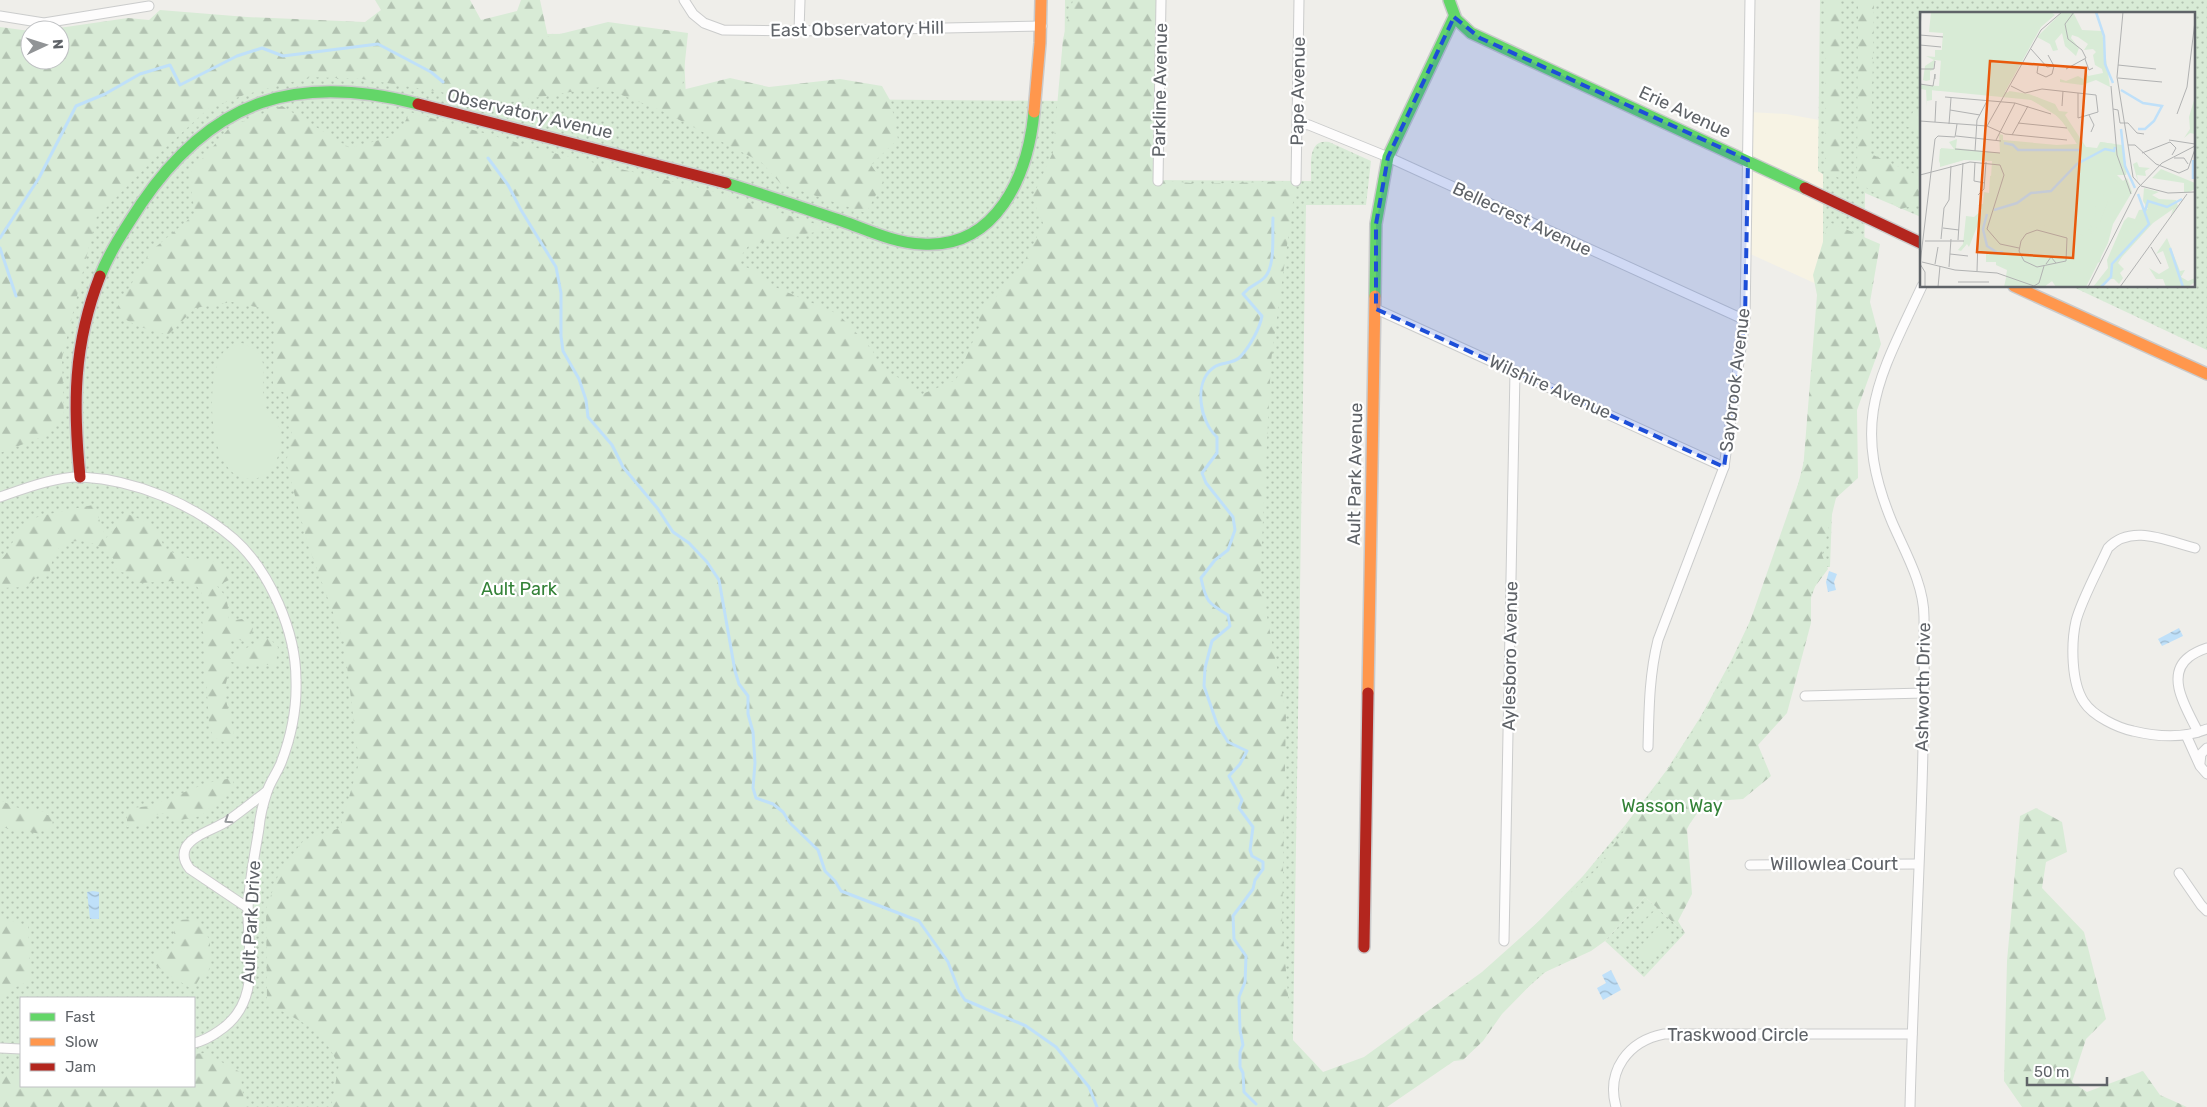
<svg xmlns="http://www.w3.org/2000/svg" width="2207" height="1107" font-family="Rubik,sans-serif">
	<defs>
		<pattern id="green-dots" width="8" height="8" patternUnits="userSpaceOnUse" patternTransform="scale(1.25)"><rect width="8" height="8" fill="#d8ebd6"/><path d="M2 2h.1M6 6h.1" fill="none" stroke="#b2c2b1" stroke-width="1.8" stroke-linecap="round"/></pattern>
		<pattern id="forest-firs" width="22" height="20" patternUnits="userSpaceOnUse" patternTransform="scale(1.25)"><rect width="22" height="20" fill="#d8ebd6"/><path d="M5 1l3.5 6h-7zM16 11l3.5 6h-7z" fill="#b2c2b1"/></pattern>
		<pattern id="water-waves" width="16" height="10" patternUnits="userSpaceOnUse" patternTransform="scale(1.25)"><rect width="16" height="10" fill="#bfe0f9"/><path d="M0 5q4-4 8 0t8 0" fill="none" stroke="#9eb9cd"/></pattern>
	</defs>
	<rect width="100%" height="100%" fill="#efeeea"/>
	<path fill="#f7f3e4" d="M 1749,112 L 1786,114 L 1819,120 L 1818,171 L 1823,174 L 1823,287 L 1746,252 Z"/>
	<g fill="url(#green-dots)" fill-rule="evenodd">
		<path d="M 1065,0 L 1148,0 L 1147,180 L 1311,181 C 1312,168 1306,138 1329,142 L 1371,161 L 1366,205 L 1306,205 L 1292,1103 L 1436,1016 L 1535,925 L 1583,876 L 1626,824 L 1666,771 L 1701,716 L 1732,659 L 1759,602 L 1791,513 L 1806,453 L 1823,302 L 1823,174 L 1818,171 L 1820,0 L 2207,0 L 2207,350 L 2071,286 L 2193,286 L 2193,14 L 1921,14 L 1921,217 L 1865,193 L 1864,272 L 1832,512 L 1830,567 L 1822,567 L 1801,626 L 1710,795 L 1691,822 L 1671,848 L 1549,969 L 1527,988 L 1355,1107 L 0,1107 L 0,32 L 30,60 L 542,34 L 683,33 L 686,98 L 1064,101 ZM 21,998 L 194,998 L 194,1086 L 21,1086 Z"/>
		<path d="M 1645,897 L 1685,933 L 1644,977 L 1605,941 Z"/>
	</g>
	<g fill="url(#forest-firs)">
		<path d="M 375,0 L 470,0 L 481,20 L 517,11 L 521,0 L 540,0 L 548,37 L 608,22 L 688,33 L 682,90 L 730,78 L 769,87 L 840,79 L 882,86 L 891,102 L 898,139 L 871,165 L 883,182 L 866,213 L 781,184 L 761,162 L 660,110 L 601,87 L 486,106 L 441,92 L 362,79 L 310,77 L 244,95 L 208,109 L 162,151 L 96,218 L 62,358 L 64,417 L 42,437 L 0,453 L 0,27 L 30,31 L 30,60 L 60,60 L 60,30 L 45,30 L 128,18 L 149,20 L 160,10 L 247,17 L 365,22 L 381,10 Z"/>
		<path d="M 1073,0 L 1161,0 L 1158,180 L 1202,184 L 1296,181 L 1271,361 L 1260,581 L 1286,713 L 1282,926 L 1292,1039 L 1323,1072 L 1364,1057 L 1482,972 L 1596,870 L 1682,750 L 1739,653 L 1803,470 L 1817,295 L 1813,275 L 1829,222 L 1880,244 L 1870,302 L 1881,344 L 1857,410 L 1858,478 L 1836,498 L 1822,555 L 1828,569 L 1811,592 L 1811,623 L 1787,713 L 1758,745 L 1771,776 L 1743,799 L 1701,802 L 1687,829 L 1692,894 L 1678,921 L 1685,933 L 1645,897 L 1605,941 L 1591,951 L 1541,974 L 1502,1014 L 1483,1041 L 1463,1060 L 1454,1061 L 1387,1107 L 331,1107 L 339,1065 L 320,1032 L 267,1003 L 266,909 L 280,870 L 304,840 L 340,828 L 359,763 L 344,642 L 308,545 L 286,462 L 292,437 L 288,395 L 273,387 L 274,318 L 266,309 L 232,302 L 195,308 L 168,335 L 137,326 L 114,313 L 151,251 L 195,214 L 189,174 L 231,126 L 282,106 L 350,148 L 398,135 L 410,112 L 554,153 L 712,191 L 831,229 L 749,245 L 736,263 L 753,270 L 768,284 L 838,314 L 872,349 L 880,368 L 907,382 L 920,395 L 956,380 L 980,325 L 978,313 C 1011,287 1027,261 1043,223 L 1032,198 L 1053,152 L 1063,39 Z"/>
		<path d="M 1826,0 L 1841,0 L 1841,179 L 1825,171 Z"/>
		<path d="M 1858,0 L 1874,0 L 1871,154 L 1921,177 L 1921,203 L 1901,209 L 1857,182 Z"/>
		<path d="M 94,505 L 106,538 L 128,514 L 154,526 L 166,550 L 188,558 L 213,561 L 235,577 L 217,586 L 227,598 L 229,621 L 242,619 L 253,628 L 249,643 L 230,637 L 230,655 L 269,638 L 278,647 L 276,664 L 253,666 L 231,662 L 224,692 L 234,733 L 226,743 L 213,737 L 209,723 L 202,618 L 211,607 L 196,585 L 190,585 L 189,580 L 140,583 L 129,574 L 117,571 C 116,568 115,563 114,560 C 104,542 68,532 56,552 C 52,558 51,568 49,575 L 39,575 L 26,587 L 0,588 L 0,561 C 12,550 15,530 29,520 C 36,516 82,507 94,505 Z"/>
		<path d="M 232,778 L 234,785 L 201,816 L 175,821 L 169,813 L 151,815 L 151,825 L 127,827 L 127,813 L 131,812 L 131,808 L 150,806 L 207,783 Z"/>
		<path d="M 0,800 C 19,809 26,812 47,811 L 47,815 L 52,815 L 53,829 L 41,830 L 41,834 L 0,827 Z"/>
		<path d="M 2036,808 L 2062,822 L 2067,852 L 2046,862 L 2042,888 L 2084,932 L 2106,1019 L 2086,1039 L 2072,1082 L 2087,1092 L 2143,1071 L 2160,1095 L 2187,1107 L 2022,1107 L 2004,1081 L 2007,961 L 2020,816 Z"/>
		<path d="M 0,917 L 28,926 L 31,980 L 12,989 L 0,1003 Z"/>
		<path d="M 196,919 L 210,940 L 210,969 L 201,976 L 193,990 L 156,966 L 155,956 L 162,951 L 174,950 L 174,930 L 179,920 Z"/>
		<path d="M 205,1053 L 240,1072 L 245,1107 L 0,1107 L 0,1075 L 21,1075 L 21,1086 L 194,1086 L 194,1054 Z"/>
	</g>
	<g fill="#d8ebd6">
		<path d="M 1914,110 L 1921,113 L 1921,133 L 1906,126 Z"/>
		<path d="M 242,343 C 278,357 256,380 266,408 C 269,415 276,420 279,427 C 286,447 274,480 250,479 C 207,479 206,384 220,357 C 225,348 233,345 242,343 Z"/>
		<path d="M 1646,902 L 1653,908 L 1638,924 L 1631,917 Z"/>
		<path d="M 1655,910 L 1662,917 L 1647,932 L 1640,926 Z"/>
		<path d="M 1660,925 L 1673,937 L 1647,965 L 1634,953 Z"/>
		<path d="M 1630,928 L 1637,934 L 1622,950 L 1615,943 Z"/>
	</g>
	<g fill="url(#water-waves)">
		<path d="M 1829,571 L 1837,574 L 1834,582 L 1836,590 L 1828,592 L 1826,582 Z"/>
		<path d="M 2179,628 L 2183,636 L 2162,646 L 2158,639 Z"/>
		<path d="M 93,891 L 99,892 L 99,919 L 90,919 L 87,892 Z"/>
		<path d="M 1611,970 L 1621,990 L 1603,1000 L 1597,988 L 1606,983 L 1602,975 Z"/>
	</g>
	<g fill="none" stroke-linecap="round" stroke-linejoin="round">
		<g stroke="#bfe0f9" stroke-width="3">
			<path d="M 488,158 L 508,185 L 521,210 L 556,267 L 561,293 L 561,336 L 563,351 L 579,379 L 586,400 L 588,417 L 612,445 L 623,467 L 658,509 L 673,532 L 689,543 L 707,562 L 719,580 L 735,671 L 739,684 L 748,696 L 748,714 L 753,732 L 755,763 L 753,788 L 756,798 L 773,804 L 783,812 L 790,823 L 818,850 L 825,871 L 835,881 L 841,891 L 919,921 L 948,962 L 959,991 L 965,1000 L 1026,1026 L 1056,1047 L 1089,1087 L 1097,1107"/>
			<path d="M 0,238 L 39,178 L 76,106 L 105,94 L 140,74 L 170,65 L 180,85 L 237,56 L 262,48 L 283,56 L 378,44 L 431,72 L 443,82"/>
			<path d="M 0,248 L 16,296"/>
			<path d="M 1256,1104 L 1244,1092 L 1243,1073 L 1240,1067 L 1240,1052 L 1243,1045 L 1240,1030 L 1239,997 L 1245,982 L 1246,956 L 1234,939 L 1233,916 L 1253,889 L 1255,880 L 1263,869 L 1263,862 L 1252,856 L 1250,850 L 1253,827 L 1239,808 L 1242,800 L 1229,776 L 1240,764 L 1247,751 L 1228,742 L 1217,724 L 1204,686 L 1205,668 L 1212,641 L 1230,626 L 1228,615 C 1208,603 1206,602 1201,578 L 1215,560 L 1228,550 L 1235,530 L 1233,517 L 1206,483 L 1202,473 L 1217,453 L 1217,437 C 1200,422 1193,383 1213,368 C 1221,361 1234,365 1241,356 C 1250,346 1260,328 1262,316 L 1243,294 C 1252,283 1256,286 1264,278 C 1276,267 1272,234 1273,218"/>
		</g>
		<g stroke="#cbcccc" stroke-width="11">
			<g id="street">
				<path d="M 684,0 L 693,14 L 704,23 L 723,30 L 799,31 L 1042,26"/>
				<path d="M 0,16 L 44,23 L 149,6"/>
				<path d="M 799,31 L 800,0"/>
				<path d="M 1298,124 L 1309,125 L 1388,157 L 1745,320"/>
				<path d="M 1158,181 L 1161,0"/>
				<path d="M 1296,181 L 1299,0"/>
				<path d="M 1376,309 L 1724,467"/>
				<path d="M 0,497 C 23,489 57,476 82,477 C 136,480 193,504 234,539 C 270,571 296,632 296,680 C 297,708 291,737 281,763 C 277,773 270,782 267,792 C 263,804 260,816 259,828 C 255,854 249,881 248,908 C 247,952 263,1002 219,1031 C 212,1036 203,1041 194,1043"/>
				<path d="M 2195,548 C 2167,541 2131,523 2108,548 C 2099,568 2081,601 2076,621 C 2071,643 2071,683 2084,702 C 2093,716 2118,728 2133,731 C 2158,737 2183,739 2207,729"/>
				<path d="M 1805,696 L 1924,693"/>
				<path d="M 2198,732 C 2188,711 2164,676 2189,657 C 2194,653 2201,650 2207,648"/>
				<path d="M 2186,735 L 2200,766 L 2207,774"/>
				<path d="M 1648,747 C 1649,710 1649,676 1658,640 L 1724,467 L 1745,320 L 1750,0"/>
				<path d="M 2200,763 L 2201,754 L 2207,748"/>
				<path d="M 1750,865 L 1918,864"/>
				<path d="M 2179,873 L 2201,905 L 2207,911"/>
				<path d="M 248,908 L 190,869 C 185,863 182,855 186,847 C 194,834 216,829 229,820 C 242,811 254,801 267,791"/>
				<path d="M 1504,941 L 1515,371"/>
				<path d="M 0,1048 L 21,1049"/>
				<path d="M 1616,1107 C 1606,1071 1628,1041 1664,1034 L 1912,1034"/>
				<path d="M 1910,1107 C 1914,944 1926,781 1924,617 C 1924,584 1905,552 1892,522 C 1850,420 1879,379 1922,286"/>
			</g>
		</g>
		<g stroke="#cacacb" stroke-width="14">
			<g id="fast">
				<path d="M 1449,0 L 1456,19 L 1471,33 L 1805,188"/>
				<path d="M 726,183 C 765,195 803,208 842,221 C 868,230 894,243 922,244 C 997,249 1028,175 1034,112"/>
				<path d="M 100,276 C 110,251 126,227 141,204 C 213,98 298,73 418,104"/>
				<path d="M 1375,296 L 1376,224 L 1388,157 L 1454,17"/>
			</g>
		</g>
		<g stroke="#cacacb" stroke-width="14">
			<g id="slow">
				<path d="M 1034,112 L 1040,43 L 1041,0"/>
				<path d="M 2014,286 L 2207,374"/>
				<path d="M 1368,693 L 1375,296"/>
			</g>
		</g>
		<g stroke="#cacacb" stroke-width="14">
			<g id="jam">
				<path d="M 418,104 L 726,183"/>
				<path d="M 1805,188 L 1921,243"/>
				<path d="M 80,477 C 73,405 73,345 100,276"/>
				<path d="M 1364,947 L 1368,693"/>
			</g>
		</g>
		<use href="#street" stroke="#fdfcfc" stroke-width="9"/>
		<use href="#fast" stroke="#63d668" stroke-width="11"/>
		<use href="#slow" stroke="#ff974d" stroke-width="11"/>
		<use href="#jam" stroke="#b3261e" stroke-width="11"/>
	</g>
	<defs><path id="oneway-chevron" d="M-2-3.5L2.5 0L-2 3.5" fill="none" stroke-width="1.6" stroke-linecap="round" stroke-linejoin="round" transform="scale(1.25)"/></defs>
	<use stroke="#96999c" href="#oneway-chevron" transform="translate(228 820) rotate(147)"/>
	<path fill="#1d4ed8" fill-opacity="0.2" stroke="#1d4ed8" stroke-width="4" stroke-dasharray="10 6" stroke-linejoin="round" d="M 1454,17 L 1480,38 L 1748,160 L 1745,320 L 1724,467 L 1376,309 L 1376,224 L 1388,157 Z"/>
	<g text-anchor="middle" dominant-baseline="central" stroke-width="4.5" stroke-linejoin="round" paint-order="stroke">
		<g font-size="18" fill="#5f6368" stroke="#fff">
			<text transform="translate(857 29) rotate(-1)">East Observatory Hill</text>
			<text transform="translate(1160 90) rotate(-89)">Parkline Avenue</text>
			<text transform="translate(1298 91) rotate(-89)">Pape Avenue</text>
			<text transform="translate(1685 112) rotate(25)">Erie Avenue</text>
			<text transform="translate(530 114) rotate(13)">Observatory Avenue</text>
			<text transform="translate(1522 219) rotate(25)">Bellecrest Avenue</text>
			<text transform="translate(1735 380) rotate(-83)">Saybrook Avenue</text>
			<text transform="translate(1550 387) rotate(24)">Wilshire Avenue</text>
			<text transform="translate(1355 474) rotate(-89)">Ault Park Avenue</text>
			<text transform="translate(1510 656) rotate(-89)">Aylesboro Avenue</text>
			<text transform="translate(1923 687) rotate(-89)">Ashworth Drive</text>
			<text x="1834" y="864">Willowlea Court</text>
			<text transform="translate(251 922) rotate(-87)">Ault Park Drive</text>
			<text x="1738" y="1035">Traskwood Circle</text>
		</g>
		<g font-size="18" fill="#348238" stroke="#fff">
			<text x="519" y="589">Ault Park</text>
			<text x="1672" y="806">Wasson Way</text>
		</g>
	</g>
	<g transform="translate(1920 12)">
		<rect width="275" height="275" fill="#efeeea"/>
		<path d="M 11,0 L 131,0 L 135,3 L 121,15 L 85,80 L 117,85 L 131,94 L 148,110 L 164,135 L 181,137 L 181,130 L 194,132 L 192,180 L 180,250 L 133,268 L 124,275 L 84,275 L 88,257 L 72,242 L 60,241 L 64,223 L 64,181 L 70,181 L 72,149 L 44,148 L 20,155 L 21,136 L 80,141 L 79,122 L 83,123 L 83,128 L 159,135 L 140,106 L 112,88 L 0,77 L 0,73 L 19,74 L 23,21 L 9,20 Z" fill="#d8ebd6"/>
		<path d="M 142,0 L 153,0 L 162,18 L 182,19 L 190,75 L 176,68 L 162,73 L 140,70 L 140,67 L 146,69 L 158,64 L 163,67 L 166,58 L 168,64 L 183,61 L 182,57 L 175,53 L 173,43 L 176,40 L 173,37 L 164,38 L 168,32 L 158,25 L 152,23 L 151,26 L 159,36 L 156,44 L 145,34 L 142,21 L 135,29 L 138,38 L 133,39 L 130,32 L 117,25 ZM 15,38 L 23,38 L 23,49 L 15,48 L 13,58 L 10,59 L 10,68 L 6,69 L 3,68 L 5,54 L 14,48 L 6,44 L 15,45 ZM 0,76 L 46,79 L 84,82 L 12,78 L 12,88 L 7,89 L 7,95 L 6,78 ZM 89,79 L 109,82 L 135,92 L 139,99 L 148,100 L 145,103 L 166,135 L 177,136 L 180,130 L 202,133 L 207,158 L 206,163 L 197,163 L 203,169 L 207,166 L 212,180 L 193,212 L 188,231 L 166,275 L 136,275 L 132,269 L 123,275 L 125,270 L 121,263 L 124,257 L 135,252 L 135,258 L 138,255 L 139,263 L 143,263 L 150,247 L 151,225 L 167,228 L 180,210 L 188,189 L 182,181 L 178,182 L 182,190 L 176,194 L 174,217 L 169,213 L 166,215 L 172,220 L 169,224 L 165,225 L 151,217 L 145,223 L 137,222 L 125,213 L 115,214 L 86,218 L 85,232 L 73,224 L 68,216 L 72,210 L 69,205 L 82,169 L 84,178 L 97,163 L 96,159 L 83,151 L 63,147 L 47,147 L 21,154 L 19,149 L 20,137 L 34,137 L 29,130 L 37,127 L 36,136 L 80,141 L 81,129 L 115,134 L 157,132 L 150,118 L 132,99 L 109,87 L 87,83 ZM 275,85 L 275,122 L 270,121 L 264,126 L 270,117 L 269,105 ZM 217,150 L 219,155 L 230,156 L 225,159 L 226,164 L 217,163 L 218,170 L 213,152 ZM 241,157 L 275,171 L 275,177 L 269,180 L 256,180 L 264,180 L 264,171 L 232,166 ZM 75,163 L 81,166 L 68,188 L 68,222 L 77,233 L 93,237 L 113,259 L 120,259 L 118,264 L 110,265 L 102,258 L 94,260 L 91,266 L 86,264 L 87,258 L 76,253 L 76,250 L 66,250 L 66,241 L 59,241 L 60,207 L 49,235 L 47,232 L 41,239 L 38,238 L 43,232 L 46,204 L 54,205 L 62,198 L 58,193 L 63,192 L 64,180 L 69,181 L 70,164 ZM 224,176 L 239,180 L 232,183 L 239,187 L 256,188 L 258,194 L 251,203 L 253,197 L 233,211 L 202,245 L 198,251 L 204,257 L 200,261 L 203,266 L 199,272 L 194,267 L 188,267 L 181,275 L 173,275 L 188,256 L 187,248 L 204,209 L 208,205 L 215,207 L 219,198 L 228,197 L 223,189 ZM 247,226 L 260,259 L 265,258 L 261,265 L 268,269 L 275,266 L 275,270 L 268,275 L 246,275 L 243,267 L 236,267 L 229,256 L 239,262 L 249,256 L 243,239 L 236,242 Z" fill="#d8ebd6"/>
		<path fill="none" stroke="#bfe0f9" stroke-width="2.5" d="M 176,0 L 184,24 L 185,52 L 193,71M 201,78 L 223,91 L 242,94 L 234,109 L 225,117 L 218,117M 201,117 L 205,154 L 215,176M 84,131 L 93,133 L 98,138 L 160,138M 273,167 L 273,148M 74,198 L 97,191 L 111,181 L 131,179 L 157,152 L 185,137 L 194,139 L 195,135M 225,199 L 228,189 L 247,195 L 262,187M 67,202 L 63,217 L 67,234 L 78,241 L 83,240M 250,236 L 263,275M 181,275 L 191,265 L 192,252 L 229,212 L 218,182"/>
		<path fill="none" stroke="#b1b2b2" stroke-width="1" d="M 203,0 L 197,65 L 208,133 L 215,133 L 236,152 L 259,161 L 268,157 L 275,137M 0,21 L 1,0M 0,23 L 23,25M 0,33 L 21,35M 111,37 L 127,55 L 134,54M 165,47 L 169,58 L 173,56M 198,53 L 236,57M 118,54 L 117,61 L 126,65 L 132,62 L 134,54 L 128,43M 0,57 L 14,57 L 15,49M 146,57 L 166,46 L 162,38 L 148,27 L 145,12 L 154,0M 198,66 L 242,70M 0,72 L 13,74 L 15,62 L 15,67M 91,74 L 105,81 L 122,77 L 176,83 L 178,100 L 158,106 L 158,81M 191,74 L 197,143 L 211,182M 25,85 L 95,91 L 131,102M 142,94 L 143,79M 193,97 L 198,98 L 200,111 L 208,111 L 217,121 L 224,122M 30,98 L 60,103M 257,102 L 267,75 L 275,9M 169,103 L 174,113 L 171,120M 0,109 L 67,114 L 85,122 L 147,128M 15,110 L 16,89M 98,111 L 147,116M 29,112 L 31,86M 67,114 L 121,18 L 142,0M 92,123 L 108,94M 36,124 L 81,129M 76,128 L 95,91M 249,128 L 275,132M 208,133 L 213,165 L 221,174 L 248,181 L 275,180M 35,137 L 80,141M 55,139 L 57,108 L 67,89M 222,141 L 250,130 L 256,136 L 252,143M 254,146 L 264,146 L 268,152M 55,150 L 54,169 L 65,171M 0,163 L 50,150 L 80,153 L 84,163 L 67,217 L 80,232 L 99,236M 58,183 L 64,177 L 66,150M 23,216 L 39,218M 117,218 L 147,226 L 146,249 L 117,255 L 104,249 L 99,239 L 101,229 L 106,222 ZM 21,227 L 24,196 L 29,188 L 31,154M 38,228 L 43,151M 5,229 L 44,229M 231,235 L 241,252M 30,242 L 48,244M 2,250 L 35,258 L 77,261 L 114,274 L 119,271 L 124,254M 0,252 L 15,127 L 18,124 L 35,125 L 37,112M 0,252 L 5,260 L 5,275M 15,252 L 18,235M 126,252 L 131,245 L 136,251M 29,255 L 31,227M 57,259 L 58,227M 38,270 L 69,270M 18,275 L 20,254M 168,275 L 218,176 L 242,151 L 275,134M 200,275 L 267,182"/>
		<path fill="#e8590c" fill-opacity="0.15" stroke="#e8590c" stroke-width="2.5" d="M 70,49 L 166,56 L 153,246 L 57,240 Z"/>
		<rect width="275" height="275" fill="none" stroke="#5f6368" stroke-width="2.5"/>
	</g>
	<rect x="20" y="997" width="175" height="90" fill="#ffffff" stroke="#bfc1c3"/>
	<rect x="30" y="1013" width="25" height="8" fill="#63d668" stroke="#bfc1c3"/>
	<text x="65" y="1022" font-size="15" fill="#5f6368">Fast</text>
	<rect x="30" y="1038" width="25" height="8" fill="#ff974d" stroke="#bfc1c3"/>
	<text x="65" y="1047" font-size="15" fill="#5f6368">Slow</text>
	<rect x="30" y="1063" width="25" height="8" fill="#b3261e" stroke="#bfc1c3"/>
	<text x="65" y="1072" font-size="15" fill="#5f6368">Jam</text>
	<g transform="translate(45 45) rotate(86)"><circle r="24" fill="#ffffff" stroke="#bfc1c3"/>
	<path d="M0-4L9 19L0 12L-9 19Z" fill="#919496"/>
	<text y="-8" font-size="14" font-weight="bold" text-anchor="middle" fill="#5f6368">N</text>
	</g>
	<path d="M2027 1077v8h80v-8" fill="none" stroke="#5f6368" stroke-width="2.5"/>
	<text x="2034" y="1077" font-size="15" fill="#5f6368" stroke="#ffffff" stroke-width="4" paint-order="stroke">50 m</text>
</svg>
